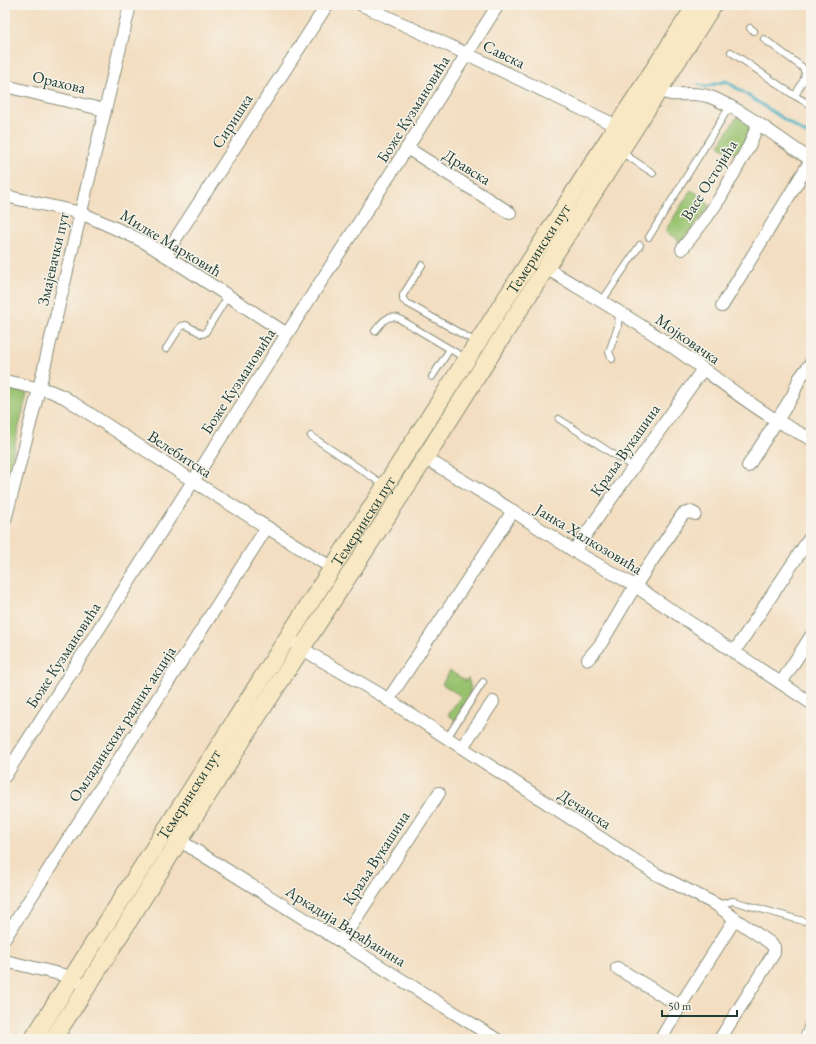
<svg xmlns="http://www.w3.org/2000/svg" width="816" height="1044" font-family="'EB Garamond',serif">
	<rect width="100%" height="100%" fill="#f7f3e8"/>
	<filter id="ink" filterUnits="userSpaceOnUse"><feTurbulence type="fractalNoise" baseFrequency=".025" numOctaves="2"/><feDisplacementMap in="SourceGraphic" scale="8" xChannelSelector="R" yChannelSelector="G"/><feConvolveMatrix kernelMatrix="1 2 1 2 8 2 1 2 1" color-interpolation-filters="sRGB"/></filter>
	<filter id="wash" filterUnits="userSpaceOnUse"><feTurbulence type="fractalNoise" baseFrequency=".012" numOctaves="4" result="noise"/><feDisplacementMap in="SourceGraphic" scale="16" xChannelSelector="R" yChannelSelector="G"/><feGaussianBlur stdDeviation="0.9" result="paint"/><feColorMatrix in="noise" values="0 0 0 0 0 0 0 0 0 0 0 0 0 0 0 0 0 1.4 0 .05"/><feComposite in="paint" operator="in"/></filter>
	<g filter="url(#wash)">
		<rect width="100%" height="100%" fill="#f3dec1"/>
		<g fill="#98c26e" stroke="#5c8051">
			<path d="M 738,116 L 751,125 L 741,154 C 732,155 726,150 719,145 L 736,118 Z"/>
			<path d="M 691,190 C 698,194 707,198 709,207 L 681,242 L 665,231 Z"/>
			<path d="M 5,388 L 27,393 L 5,486 Z"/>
			<path d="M 450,671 L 466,681 L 468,678 C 469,682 471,687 470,691 C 470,701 461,711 455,720 L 448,715 L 461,696 L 442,684 Z"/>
		</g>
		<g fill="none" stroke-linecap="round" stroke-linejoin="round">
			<path stroke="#45afc4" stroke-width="3" d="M 699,84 L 705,87 L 726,81 L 811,137"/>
		</g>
	</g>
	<g filter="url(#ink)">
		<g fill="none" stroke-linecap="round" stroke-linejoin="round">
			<g stroke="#898e7a" stroke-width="8">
				<g id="lane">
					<path d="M 750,28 L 754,31"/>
					<path d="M 764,39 L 802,67 L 805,73 L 804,79 L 795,96"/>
					<path d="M 731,52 L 795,96 L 811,105"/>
					<path d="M 621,152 L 653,173"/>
					<path d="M 649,237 L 730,106"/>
					<path d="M 422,265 L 403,295 L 403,300 L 407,303 L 476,342"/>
					<path d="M 602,301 L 640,245"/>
					<path d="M 375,331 C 383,322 385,315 398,318 L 465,358"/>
					<path d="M 166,349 L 181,326 L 186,325 L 202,334 L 205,333 L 228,296"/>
					<path d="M 612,359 L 609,352 L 618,326 L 619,312"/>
					<path d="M 432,377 L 450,349"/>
					<path d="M 559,419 L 633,467"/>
					<path d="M 311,436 L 384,485"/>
					<path d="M 447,738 L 483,682"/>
					<path d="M 717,905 L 733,901 L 803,921"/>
				</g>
			</g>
			<g stroke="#898e7a" stroke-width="14">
				<g id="street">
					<path d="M 362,5 L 467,54 L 617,126 L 623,130"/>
					<path d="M 5,86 L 105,110"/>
					<path d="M 659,90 C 670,96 677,94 689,94 C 697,94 706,95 713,98 C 748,113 779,139 811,160"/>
					<path d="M 407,148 L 510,213"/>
					<path d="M 5,196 L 81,213 L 128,234 L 146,243 L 165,255 L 287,334"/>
					<path d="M 682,249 L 707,217 L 720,198 L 749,146 L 758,124"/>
					<path d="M 165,255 L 327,5"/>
					<path d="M 546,268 C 587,293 628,316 667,343 C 704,368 738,397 776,420 C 788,427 799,433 811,439"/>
					<path d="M 722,306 L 811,160"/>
					<path d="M 5,381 L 50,391 L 64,397 L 193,481 L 332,568"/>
					<path d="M 425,458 L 513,511 L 574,551 L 635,586 L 811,703"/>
					<path d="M 748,466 L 793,395 L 799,379 L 811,363"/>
					<path d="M 5,520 L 39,389 L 130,5"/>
					<path d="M 574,551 L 703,369"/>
					<path d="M 295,643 L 314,656 L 378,693 L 656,874 L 717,905 L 735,919 L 769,942 L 774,947 L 774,953 L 720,1039"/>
					<path d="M 734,652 L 811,536"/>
					<path d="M 588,659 L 600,645 L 635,586 L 683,514 L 691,512 L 695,514"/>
					<path d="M 781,683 L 811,636"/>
					<path d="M 388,700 L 513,511"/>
					<path d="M 462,747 L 493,702"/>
					<path d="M 5,776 L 287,334 L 407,148 L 498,5"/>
					<path d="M 179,840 L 496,1039"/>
					<path d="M 5,938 L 267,527"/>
					<path d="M 341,941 L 439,793"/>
					<path d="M 5,961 L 72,977 L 77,981"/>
					<path d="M 617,968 L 680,1006"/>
					<path d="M 661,1039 L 680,1006 L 735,919"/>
					<path d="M 806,1039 L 811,1025"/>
				</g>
			</g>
			<g stroke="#898e7a" stroke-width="19">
				<g id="secondary">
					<path id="s1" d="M 33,1039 L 288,637 L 602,149 L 696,5"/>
					<path d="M 53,1039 L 87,987 L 255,720 L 425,458 L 713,5"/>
				</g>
			</g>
			<use href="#lane" stroke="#fff" stroke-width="6"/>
			<use href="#street" stroke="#fff" stroke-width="12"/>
			<use href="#secondary" stroke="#f8e8c3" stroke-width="17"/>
		</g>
	</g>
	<g text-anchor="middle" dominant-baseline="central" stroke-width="3" stroke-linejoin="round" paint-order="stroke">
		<g font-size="16" fill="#1f3d34" stroke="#f7f3e8">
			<text transform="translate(504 54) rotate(26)">Савска</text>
			<text transform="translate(59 82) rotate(13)">Орахова</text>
			<text transform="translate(413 109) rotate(-58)">Боже Кузмановића</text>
			<text transform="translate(232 121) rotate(-57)">Сиришка</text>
			<text transform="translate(467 167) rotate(32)">Дравска</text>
			<text transform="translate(709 180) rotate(-58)">Васе Остојића</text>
			<text transform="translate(171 243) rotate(31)">Милке Марковић</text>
			<text stroke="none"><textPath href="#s1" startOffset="938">Темерински пут</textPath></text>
			<text transform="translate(53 259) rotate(-77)">Змајевачки пут</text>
			<text transform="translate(688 339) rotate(35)">Мојковачка</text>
			<text transform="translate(238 381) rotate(-57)">Боже Кузмановића</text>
			<text transform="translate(625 450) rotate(-55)">Краља Вукашина</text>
			<text transform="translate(180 454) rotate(33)">Велебитска</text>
			<text stroke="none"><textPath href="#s1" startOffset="614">Темерински пут</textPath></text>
			<text transform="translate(589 539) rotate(31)">Јанка Халкозовића</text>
			<text transform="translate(63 655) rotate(-57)">Боже Кузмановића</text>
			<text transform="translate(122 724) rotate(-57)">Омладинских радних акција</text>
			<text stroke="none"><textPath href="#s1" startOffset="290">Темерински пут</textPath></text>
			<text transform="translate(585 809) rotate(33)">Дечанска</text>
			<text transform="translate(376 858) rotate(-57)">Краља Вукашина</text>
			<text transform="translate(346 926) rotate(32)">Аркадија Варађанина</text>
		</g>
	</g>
	<rect width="816" height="1044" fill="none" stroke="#f7f3e8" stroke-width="20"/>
	<path d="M662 1010v6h75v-6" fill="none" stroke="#1f3d34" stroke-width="2"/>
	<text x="668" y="1010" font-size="12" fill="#1f3d34" stroke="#f7f3e8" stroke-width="3" paint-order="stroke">50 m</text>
</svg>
